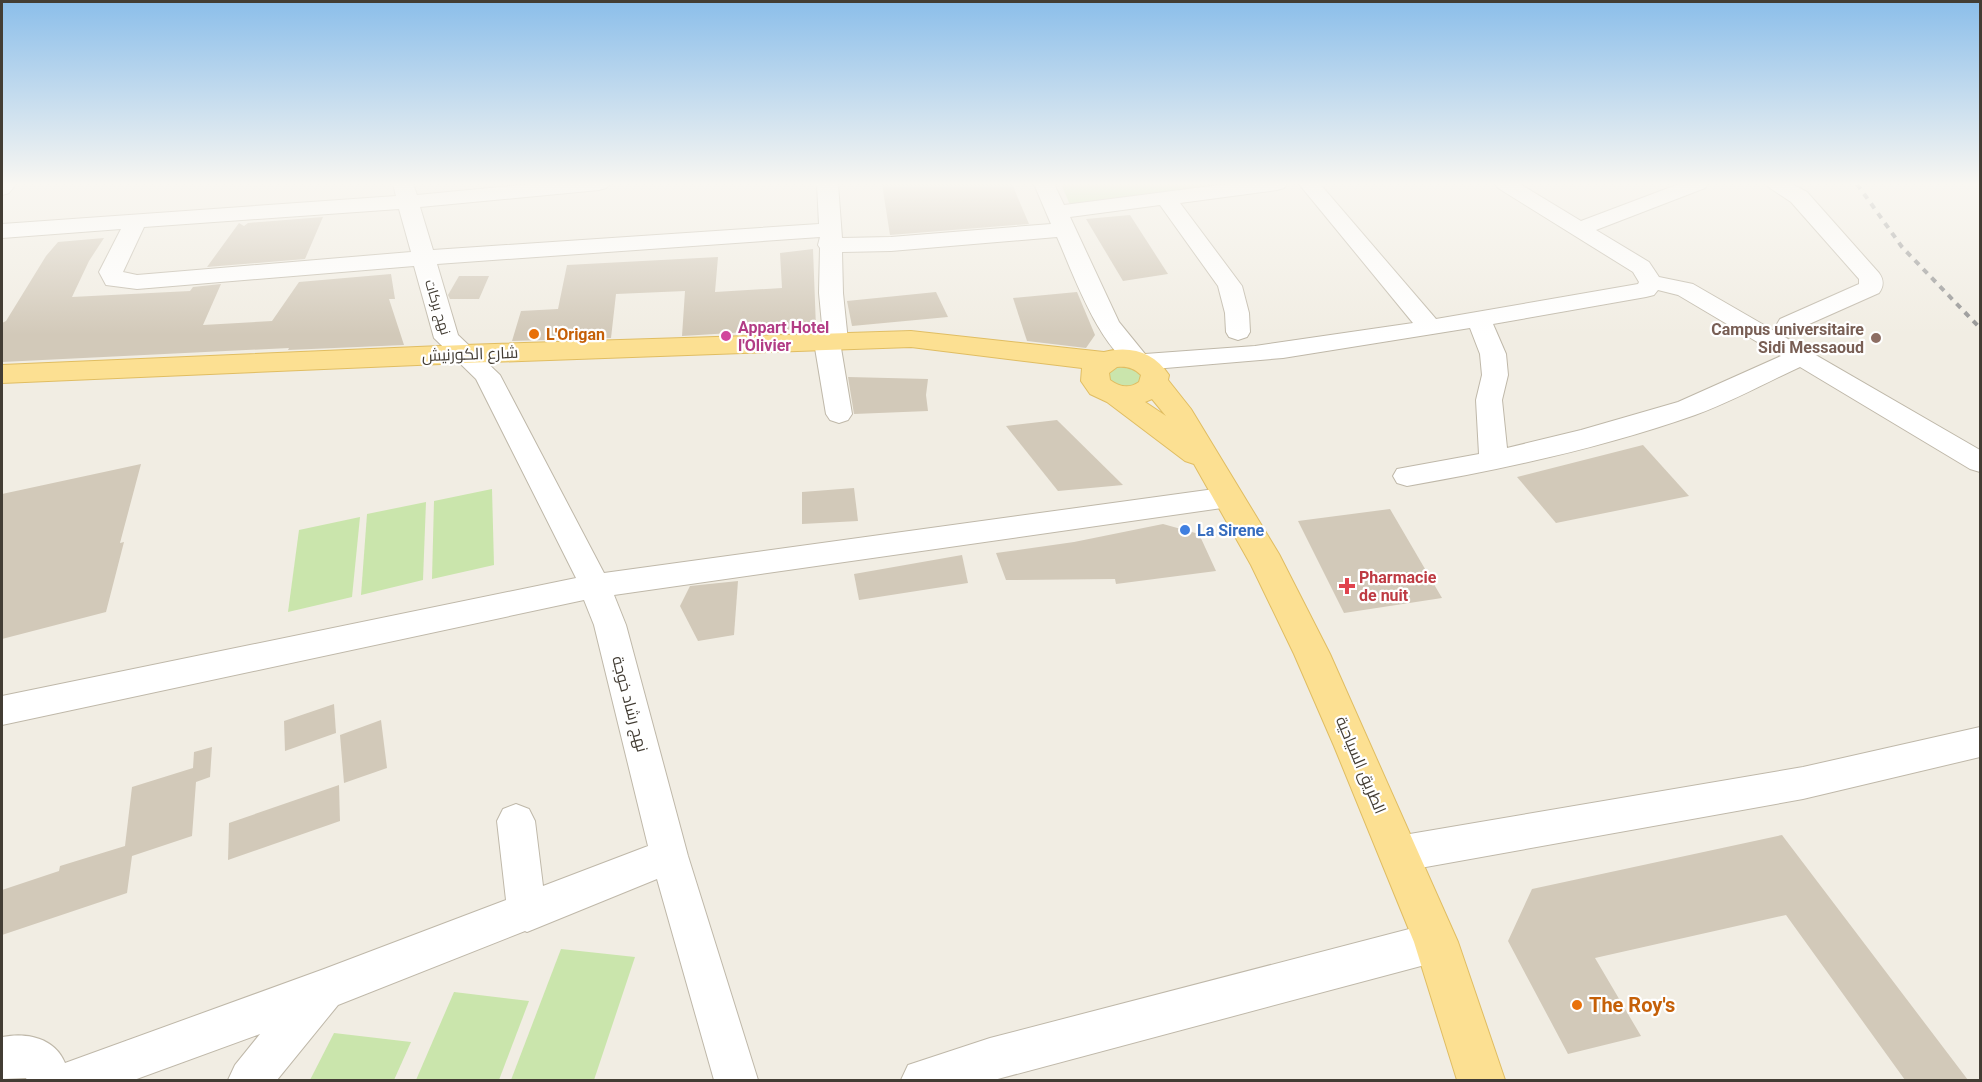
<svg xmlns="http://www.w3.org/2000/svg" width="1982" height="1082" font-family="Roboto,Cairo,sans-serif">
	<rect width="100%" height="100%" fill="#f1ede3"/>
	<g fill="#cae5ac">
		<path d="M 1061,184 L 1231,184 L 1071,207 Z"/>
		<path d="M 1126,364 L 1146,375 L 1136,389 L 1112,385 L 1107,372 L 1112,367 Z"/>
		<path d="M 492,489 L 494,565 L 432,579 L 434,501 Z"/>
		<path d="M 426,502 L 423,580 L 361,595 L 367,514 Z"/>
		<path d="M 360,517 L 352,597 L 288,612 L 299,530 Z"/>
		<path d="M 561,949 L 635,957 L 594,1080 L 511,1080 Z"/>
		<path d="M 454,992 L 529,1001 L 499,1080 L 416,1080 Z"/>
		<path d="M 334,1033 L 411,1042 L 394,1080 L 310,1080 Z"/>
	</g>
	<g fill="#d2c9b9">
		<path d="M 882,184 L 1012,184 L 1029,224 L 890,235 Z"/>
		<path d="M 1130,215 L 1168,274 L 1123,281 L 1086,219 Z"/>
		<path d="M 323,217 L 305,259 L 207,267 L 239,223 L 244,226 L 248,223 Z"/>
		<path d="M 104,238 L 89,261 L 72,297 L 190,291 L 193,287 L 221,284 L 203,325 L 272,321 L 299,282 L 391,274 L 395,299 L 389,299 L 404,345 L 288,350 L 289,348 L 2,362 L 2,323 L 6,321 L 46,256 L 58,242 Z"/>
		<path d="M 813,249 L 816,328 L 682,336 L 685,291 L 616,294 L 611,338 L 512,341 L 521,311 L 558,309 L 567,265 L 718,257 L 715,292 L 782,288 L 780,253 Z"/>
		<path d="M 459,276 L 489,276 L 479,299 L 450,299 L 448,295 Z"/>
		<path d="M 936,292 L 948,317 L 852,326 L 847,301 Z"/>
		<path d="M 1077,292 L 1095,335 L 1086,348 L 1027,341 L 1013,298 Z"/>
		<path d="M 848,377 L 928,379 L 926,395 L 928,411 L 854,414 Z"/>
		<path d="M 1057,420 L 1123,485 L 1058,491 L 1006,426 Z"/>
		<path d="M 1643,445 L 1689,496 L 1556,523 L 1517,477 Z"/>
		<path d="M 141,464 L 120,543 L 124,542 L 106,612 L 2,639 L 2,494 Z"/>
		<path d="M 854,488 L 858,521 L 802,524 L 802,492 Z"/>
		<path d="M 1390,509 L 1442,598 L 1344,613 L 1298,521 Z"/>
		<path d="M 1163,524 L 1199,534 L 1216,571 L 1116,584 L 1115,579 L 1006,580 L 996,553 L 1074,542 Z"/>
		<path d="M 962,555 L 968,583 L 859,600 L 854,574 Z"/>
		<path d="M 738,581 L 734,635 L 698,641 L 680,606 L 690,586 Z"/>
		<path d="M 334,704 L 336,733 L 285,751 L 284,721 Z"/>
		<path d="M 381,720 L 387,768 L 344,783 L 340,735 Z"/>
		<path d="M 212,747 L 210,777 L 196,782 L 192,836 L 132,856 L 127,893 L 2,935 L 2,890 L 59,871 L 60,866 L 125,846 L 132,787 L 193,768 L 194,752 Z"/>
		<path d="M 339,785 L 340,821 L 228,860 L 229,823 Z"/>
		<path d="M 1782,835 L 1968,1080 L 1905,1080 L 1786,915 L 1595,958 L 1641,1036 L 1568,1054 L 1508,941 L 1532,889 Z"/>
	</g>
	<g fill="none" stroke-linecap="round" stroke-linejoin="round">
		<g stroke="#bfb8a9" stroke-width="2">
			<g id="minor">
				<path d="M 2,184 L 16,184 L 9,193 L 2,195 Z"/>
				<path d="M 393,184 L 413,184 L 417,195 L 531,184 L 610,184 L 606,188 L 599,190 L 420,207 L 433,250 L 819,224 L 817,184 L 838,184 L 842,238 L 891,237 L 1051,224 L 1034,184 L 1054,184 L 1064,205 L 1227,184 L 1287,184 L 1284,188 L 1277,190 L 1180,203 L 1242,286 L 1249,313 L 1250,332 L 1247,337 L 1238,340 L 1229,337 L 1226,332 L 1225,313 L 1218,286 L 1160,205 L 1070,217 L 1119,322 L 1145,354 L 1255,346 L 1413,323 L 1299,184 L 1320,184 L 1436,319 L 1638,284 L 1639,282 L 1633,272 L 1498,188 L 1495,184 L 1520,184 L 1581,221 L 1679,184 L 1708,184 L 1705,188 L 1596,230 L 1649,262 L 1659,277 L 1693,284 L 1980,450 L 1980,472 L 1970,469 L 1800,367 C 1765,383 1731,402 1695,415 C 1602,448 1504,469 1407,486 L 1397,483 L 1393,476 L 1397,469 L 1479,454 L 1476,400 L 1482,375 L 1480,354 L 1470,328 L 1283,358 L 1142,370 C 1103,360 1073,273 1057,237 L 891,251 L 842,252 L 843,293 L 848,341 L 845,346 L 841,348 L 852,414 L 848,420 L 839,423 L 830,420 L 826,414 L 814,342 L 818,337 L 823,335 L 819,293 L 820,248 L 818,245 L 820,237 L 437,264 L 458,335 L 500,375 L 604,573 L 1229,487 L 1239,490 L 1243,497 L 1239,504 L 1229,507 L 614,595 L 626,625 L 688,856 L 758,1080 L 714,1080 L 657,879 L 527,932 L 525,931 L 338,1005 L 277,1080 L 228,1080 L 235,1065 L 260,1034 L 134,1080 L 27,1080 L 26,1078 L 2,1079 L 2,1037 C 27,1032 55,1038 65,1063 L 324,969 L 506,900 L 497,821 L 503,809 L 516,804 L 529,809 L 535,821 L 543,886 L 648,846 L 594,625 L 584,600 L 2,725 L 2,696 L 576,578 L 476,379 L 434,338 L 414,266 L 137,289 L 106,285 L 99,272 L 121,229 L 2,238 L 2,224 L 396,196 ZM 399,209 L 411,252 L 137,275 L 123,272 L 144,227 ZM 1658,290 L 1678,295 L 1781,356 L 1678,402 L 1581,430 L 1507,448 L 1502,400 L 1508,375 L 1506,354 L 1493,324 L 1646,297 L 1654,295 Z"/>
				<path d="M 1766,184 L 1792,184 L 1807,192 L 1879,273 C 1884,280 1884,286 1879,293 L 1798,329 L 1789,331 L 1780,329 L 1777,324 L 1780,319 L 1859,284 L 1859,279 L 1791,202 L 1770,188 Z"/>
				<path d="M 1980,727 L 1980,757 L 1803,799 L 1398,872 L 1385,867 L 1379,854 L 1385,841 L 1398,836 L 1803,767 Z"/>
				<path d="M 1436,922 L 1450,928 L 1456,942 L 1450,956 L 1436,962 L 994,1080 L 901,1080 L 908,1065 L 990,1038 Z"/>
			</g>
		</g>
		<g stroke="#e0bd62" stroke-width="2">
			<path id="major" d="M 911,331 L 1104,352 C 1130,345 1154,352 1169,375 L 1168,380 L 1191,409 L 1279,554 L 1330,654 L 1458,942 L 1505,1080 L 1457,1080 L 1414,942 L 1334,746 L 1294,654 L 1251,565 L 1194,464 L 1185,461 L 1107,402 L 1090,394 L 1081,381 L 1082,368 L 911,347 L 464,363 L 2,383 L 2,365 L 464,345 ZM 1117,367 C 1127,366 1134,368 1141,375 L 1139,382 C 1129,389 1120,387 1110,380 L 1109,373 ZM 1152,399 L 1166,416 L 1145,402 Z"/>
		</g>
		<use href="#minor" fill="#fff" fill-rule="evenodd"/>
		<use href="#major" fill="#fce092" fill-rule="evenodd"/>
		<path stroke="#939393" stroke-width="4" stroke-dasharray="6 6" stroke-linecap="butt" d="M 1857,184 L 1902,247 L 1980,328"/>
	</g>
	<linearGradient id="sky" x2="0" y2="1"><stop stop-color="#8bbeea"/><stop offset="0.55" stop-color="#f9f7f2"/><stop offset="1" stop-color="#f9f7f2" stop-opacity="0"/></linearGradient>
	<rect width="1982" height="335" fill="url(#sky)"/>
	<g fill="#e8710a" stroke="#fff" stroke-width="2">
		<circle cx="534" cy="334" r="6"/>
		<circle cx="1577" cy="1005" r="6"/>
	</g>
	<circle fill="#d1479c" stroke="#fff" stroke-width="2" cx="726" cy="336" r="6"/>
	<circle fill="#8d6e63" stroke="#fff" stroke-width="2" cx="1876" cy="338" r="6"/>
	<circle fill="#3f7fe0" stroke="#fff" stroke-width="2" cx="1185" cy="530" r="6"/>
	<path fill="#e0444e" stroke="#fff" stroke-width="2" d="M1344 577h6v6h6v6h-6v6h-6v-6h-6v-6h6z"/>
	<g text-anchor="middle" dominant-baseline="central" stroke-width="4.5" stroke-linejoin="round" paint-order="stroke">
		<g font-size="14" fill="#433d34" stroke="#fff">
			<text transform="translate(438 307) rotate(73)">نهج بركات</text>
		</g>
		<g font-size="16" font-weight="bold" fill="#b23c85" stroke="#fff" text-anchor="start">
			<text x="738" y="327">Appart Hotel<tspan x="738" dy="18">l'Olivier</tspan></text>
		</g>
		<g font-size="16" font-weight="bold" fill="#785e54" stroke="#fff" text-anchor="end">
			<text x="1864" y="329">Campus universitaire<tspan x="1864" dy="18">Sidi Messaoud</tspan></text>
		</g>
		<g font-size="16" font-weight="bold" fill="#c56008" stroke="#fff" text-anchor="start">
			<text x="546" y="334">L'Origan</text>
		</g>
		<g font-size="16" fill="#433d34" stroke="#fff">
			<text transform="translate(470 354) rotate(-2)">شارع الكورنيش</text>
			<text transform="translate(630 704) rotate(75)">نهج رشاد خوجة</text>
			<text transform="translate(1361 765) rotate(67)">الطريق السياحية</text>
		</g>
		<g font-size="16" font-weight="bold" fill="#366cbe" stroke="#fff" text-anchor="start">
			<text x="1197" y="530">La Sirene</text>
		</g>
		<g font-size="16" font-weight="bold" fill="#be3a42" stroke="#fff" text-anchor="start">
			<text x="1359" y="577">Pharmacie<tspan x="1359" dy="18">de nuit</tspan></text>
		</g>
		<g font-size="20" font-weight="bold" fill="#c56008" stroke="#fff" text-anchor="start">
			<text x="1589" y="1005">The Roy's</text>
		</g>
	</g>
	<rect width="1982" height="1082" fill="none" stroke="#433d34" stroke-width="6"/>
</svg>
